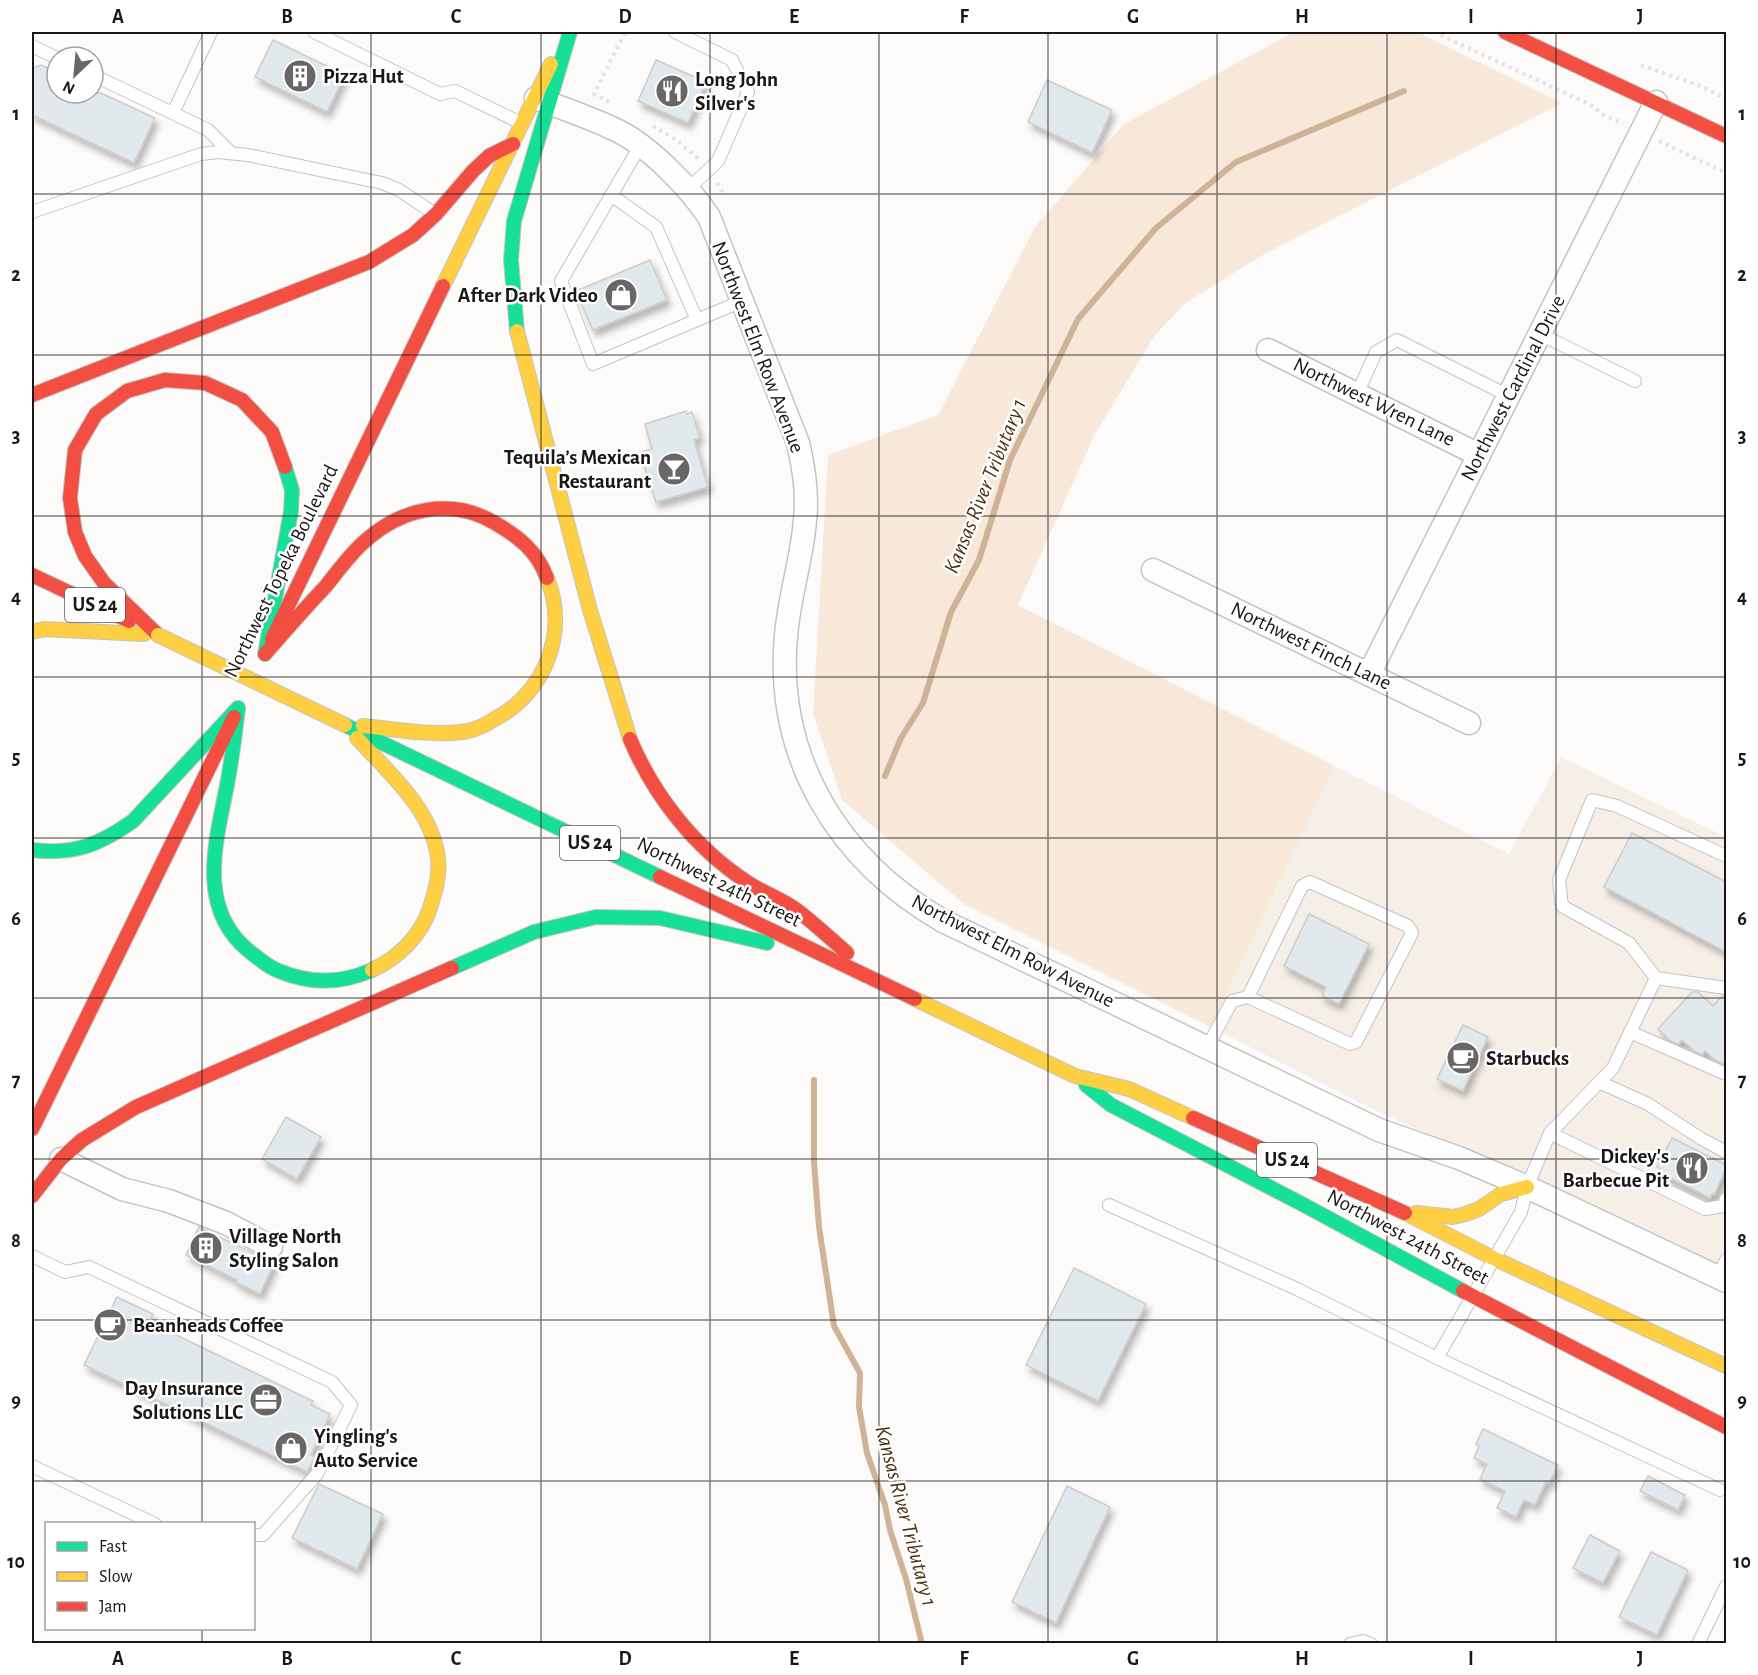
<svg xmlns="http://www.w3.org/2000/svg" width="1758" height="1675" font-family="'Alegreya Sans',sans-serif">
	<defs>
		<filter id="shadow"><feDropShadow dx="3.5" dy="6" stdDeviation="3" flood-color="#0004"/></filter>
	</defs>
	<rect width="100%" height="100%" fill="#fdfbf9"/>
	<path fill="#f6efe7" d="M 1561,757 L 1726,837 L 1726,1269 L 1584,1201 L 1385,1115 L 1210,1027 L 1335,766 L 1509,854 Z"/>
	<path fill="#f7e8d9" d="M 1294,32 L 1417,32 L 1562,103 L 1266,253 L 1187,302 L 1155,335 L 1094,436 L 1018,605 L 1335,766 L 1210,1027 L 964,904 L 842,800 L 813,714 L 828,455 L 938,415 L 1035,227 L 1124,124 Z"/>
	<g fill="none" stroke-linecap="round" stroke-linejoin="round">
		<g stroke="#ceb396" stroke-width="6">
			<path d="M 885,776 L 901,738 L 923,703 L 951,612 L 979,560 L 1010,460 L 1078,319 L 1156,228 L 1236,162 L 1404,91"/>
			<path d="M 814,1080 L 814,1162 L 819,1227 L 834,1326 L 860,1373 L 859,1407 L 867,1453 L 885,1505 L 890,1530 L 906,1579 L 922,1644"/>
		</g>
	</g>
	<g fill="#e1e9ed" stroke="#cbcccc" stroke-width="1.5" filter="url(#shadow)">
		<path d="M 273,40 L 345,75 L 327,112 L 255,77 Z"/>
		<path d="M 656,60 L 706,82 L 688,123 L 638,101 Z"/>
		<path d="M 41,65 L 57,72 L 57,93 L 101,93 L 155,118 L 134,163 L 32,115 L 32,68 Z"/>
		<path d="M 1047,80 L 1112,110 L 1092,153 L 1028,122 Z"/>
		<path d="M 650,260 L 667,300 L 593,330 L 576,291 Z"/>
		<path d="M 686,411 L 687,414 L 692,412 L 700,438 L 694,440 L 708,487 L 656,502 L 640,452 L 652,449 L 645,424 Z"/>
		<path d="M 1632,833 L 1726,882 L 1726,952 L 1604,887 Z"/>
		<path d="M 1309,914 L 1369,944 L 1339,1004 L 1322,996 L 1326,987 L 1284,966 Z"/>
		<path d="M 1692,992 L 1698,992 L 1713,1006 L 1722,996 L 1726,996 L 1726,1065 L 1715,1060 L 1705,1051 L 1702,1055 L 1696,1052 L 1682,1040 L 1679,1044 L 1670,1041 L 1658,1029 Z"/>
		<path d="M 1463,1025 L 1488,1037 L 1463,1091 L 1437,1079 Z"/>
		<path d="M 286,1117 L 321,1137 L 297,1179 L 262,1159 Z"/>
		<path d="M 1672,1138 L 1726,1165 L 1726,1169 L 1714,1195 L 1712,1194 L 1710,1198 L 1658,1172 L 1660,1169 L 1657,1167 Z"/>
		<path d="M 199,1227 L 265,1259 L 275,1262 L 260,1294 L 235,1282 L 237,1280 L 186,1255 Z"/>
		<path d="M 1074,1268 L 1146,1304 L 1098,1401 L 1026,1365 Z"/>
		<path d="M 117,1297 L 153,1314 L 149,1322 L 313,1401 L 311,1405 L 330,1414 L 311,1455 L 315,1457 L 307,1472 L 84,1365 Z"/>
		<path d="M 1483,1429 L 1558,1465 L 1549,1483 L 1546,1482 L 1535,1505 L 1524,1500 L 1516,1517 L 1497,1508 L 1505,1491 L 1480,1479 L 1487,1464 L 1474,1458 L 1479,1446 L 1476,1444 Z"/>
		<path d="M 1648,1476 L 1685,1495 L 1678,1510 L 1640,1491 Z"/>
		<path d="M 319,1484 L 383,1514 L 357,1569 L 292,1538 Z"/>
		<path d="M 1067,1486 L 1110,1507 L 1056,1623 L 1012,1602 Z"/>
		<path d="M 1590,1535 L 1620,1551 L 1603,1583 L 1573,1568 Z"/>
		<path d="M 1651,1552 L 1688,1570 L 1657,1635 L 1619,1617 Z"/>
	</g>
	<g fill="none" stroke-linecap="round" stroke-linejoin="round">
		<g stroke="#c5c3c0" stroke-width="14">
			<g id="lane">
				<path d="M 314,32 L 440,94 L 455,91 L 521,123"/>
				<path d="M 675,32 L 732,60 L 748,92 L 718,161 L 688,189"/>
				<path d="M 32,46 L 57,58"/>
				<path d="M 93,75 L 208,130 L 231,153"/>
				<path d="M 173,113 L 211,32"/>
				<path d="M 640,146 L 561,281 L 593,364 L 742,301"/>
				<path d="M 611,195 L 656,227 L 697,320"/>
				<path d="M 32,212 L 201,154 L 218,152 L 248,155 L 382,183 L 399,190 L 435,214"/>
				<path d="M 1540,334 L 1635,381"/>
				<path d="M 1357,394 L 1376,352 L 1397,340 L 1509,396"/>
				<path d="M 1726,856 L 1617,806 L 1592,800 L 1559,880 L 1562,906 L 1629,943 L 1656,978 L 1726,988"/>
				<path d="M 1630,1032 L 1726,1074"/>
				<path d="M 1207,1048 L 1232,1001 L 1248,997 L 1302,886 L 1310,882 L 1408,926 L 1412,933 L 1356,1042 L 1350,1044 L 1248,997"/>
				<path d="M 1599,1082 L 1648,1104 L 1700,1138 L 1726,1152"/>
				<path d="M 1550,1133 L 1705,1209 L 1723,1206 L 1726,1199"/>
				<path d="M 1109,1205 L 1297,1289 L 1437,1358 L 1720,1490"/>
				<path d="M 32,1256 L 65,1272 L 89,1267 L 332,1382 L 351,1405 L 317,1474 L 263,1535 L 254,1535"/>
				<path d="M 1718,1277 L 1726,1260"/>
				<path d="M 1437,1358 L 1521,1212 L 1527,1187 L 1550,1133 L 1613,1068 L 1656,978"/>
				<path d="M 32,1466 L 155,1524"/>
				<path d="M 1350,1644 L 1363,1641 L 1371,1644"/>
				<path d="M 1698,1644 L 1726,1586"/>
			</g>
		</g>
		<g stroke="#c5c3c0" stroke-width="25">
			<g id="street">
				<path d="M 536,98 C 563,109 592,118 618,131 C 649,146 690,188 709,217 L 798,443 C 804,468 808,494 805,520 C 802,559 789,597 786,636 C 775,759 839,861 943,921 L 1379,1130 L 1459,1158 L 1527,1187 L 1726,1281"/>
				<path d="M 1268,350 L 1479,455"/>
				<path d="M 1153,570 L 1469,723"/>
				<path d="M 1369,674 L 1656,102"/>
				<path d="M 61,1159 L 122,1189 L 169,1201 L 226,1223 L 271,1247"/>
			</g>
		</g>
		<g stroke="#c5c3c0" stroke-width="16">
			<g id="fast">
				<path d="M 517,331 L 511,260 L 514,221 L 570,32"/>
				<path d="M 265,654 L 291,511 L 292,490 L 285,467"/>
				<path d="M 238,708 C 235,734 232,759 227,785 C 216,842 196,908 249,951 C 259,959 268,967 279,971 C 310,984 341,984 372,970"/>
				<path d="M 345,725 L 660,877"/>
				<path d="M 32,850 C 74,855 99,845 133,821 L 238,708"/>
				<path d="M 452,968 L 534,932 L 596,917 L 660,918 L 767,943"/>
				<path d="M 1086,1085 L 1111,1105 L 1304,1205 L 1463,1291"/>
			</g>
		</g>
		<g stroke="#c5c3c0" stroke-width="16">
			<g id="slow">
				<path d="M 443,286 L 551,64"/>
				<path d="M 517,331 L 590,610 L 630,739"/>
				<path d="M 32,632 L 44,629 L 144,634"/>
				<path d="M 363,726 C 397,729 434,737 468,731 C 477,729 485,725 493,720 C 545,694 569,632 547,578"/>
				<path d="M 357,738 C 388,772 433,810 438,859 C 440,876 435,892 430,908 C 421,936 398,958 372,970"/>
				<path d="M 915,999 L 1075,1076 L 1129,1089 L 1193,1118"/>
				<path d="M 1405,1213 L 1493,1258 L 1726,1366"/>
				<path d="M 1416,1213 L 1453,1217 L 1466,1214 L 1479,1209 L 1501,1194 L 1527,1187"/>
			</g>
		</g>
		<g stroke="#c5c3c0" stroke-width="16">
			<g id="jam">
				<path d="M 1505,32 L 1726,136"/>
				<path d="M 32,395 L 369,262 L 413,235 L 436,214 L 473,171 L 489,156 L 513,144"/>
				<path d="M 32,575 L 129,621"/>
				<path d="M 158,635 L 104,583 L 85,556 L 75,532 L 70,498 L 75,450 L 96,414 L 127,391 L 165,380 L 205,383 L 242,400 L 272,432 L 285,467"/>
				<path d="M 272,639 L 443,286"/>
				<path d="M 265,654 C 285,631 305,608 326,586 C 338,571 350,554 365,541 C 402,508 451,497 495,523 C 519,537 537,551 547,578"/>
				<path d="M 630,739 C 654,796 695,848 747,882 C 763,893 783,899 798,911 C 815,924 831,939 847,953"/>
				<path d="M 660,877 L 915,999"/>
				<path d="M 1193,1118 L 1405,1213"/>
				<path d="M 32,1129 L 234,717"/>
				<path d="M 32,1196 L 61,1159 L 82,1140 L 136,1107 L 452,968"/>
				<path d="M 1463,1291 L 1726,1427"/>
			</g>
		</g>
		<g stroke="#e3e2e1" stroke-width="4" stroke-dasharray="3 4.5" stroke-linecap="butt">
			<path d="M 1434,32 L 1589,104 L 1604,115 L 1623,124"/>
			<path d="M 1641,65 L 1703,87 L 1726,99"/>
			<path d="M 609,102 L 594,94 L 625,32"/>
			<path d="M 653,126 L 675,139 L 700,160"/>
			<path d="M 1659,141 L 1726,173"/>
			<path d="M 717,183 L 723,193"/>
		</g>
		<use href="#lane" stroke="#fffefe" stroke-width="12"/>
		<use href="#street" stroke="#fffefe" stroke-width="22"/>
		<use href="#fast" stroke="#16e098" stroke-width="14"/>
		<use href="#slow" stroke="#ffcf43" stroke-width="14"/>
		<use href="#jam" stroke="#f24e42" stroke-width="14"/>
		<g stroke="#c5c3c0" stroke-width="16" stroke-linecap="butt">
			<path id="slow-bridge" d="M 158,635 L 345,725"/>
		</g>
		<use href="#slow-bridge" stroke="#ffcf43" stroke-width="14"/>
	</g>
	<path fill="none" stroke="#1a1715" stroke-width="1.5" stroke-opacity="0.55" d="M 202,32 L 202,1524M 371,32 L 371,1644M 541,32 L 541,1644M 710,32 L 710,1644M 879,32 L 879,1644M 1048,32 L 1048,1644M 1217,32 L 1217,1644M 1387,32 L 1387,1644M 1556,32 L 1556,1644M 32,194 L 1726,194M 32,355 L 1726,355M 32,516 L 1726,516M 32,677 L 1726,677M 32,838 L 1726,838M 32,998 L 1726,998M 32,1159 L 1726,1159M 32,1320 L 1726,1320M 32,1481 L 1726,1481M 202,1628 L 202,1644"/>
	<defs>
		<g id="building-disc" transform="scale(1.725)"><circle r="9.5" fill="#696765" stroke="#fff"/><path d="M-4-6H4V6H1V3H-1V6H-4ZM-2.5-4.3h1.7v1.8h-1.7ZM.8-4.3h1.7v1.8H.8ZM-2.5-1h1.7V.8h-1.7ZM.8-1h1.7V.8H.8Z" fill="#fff"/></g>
		<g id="restaurant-disc" transform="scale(1.725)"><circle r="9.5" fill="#696765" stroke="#fff"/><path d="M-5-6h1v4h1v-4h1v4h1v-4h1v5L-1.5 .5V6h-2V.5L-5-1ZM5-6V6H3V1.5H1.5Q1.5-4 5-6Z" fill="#fff"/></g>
		<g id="shop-disc" transform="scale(1.725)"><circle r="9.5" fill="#696765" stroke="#fff"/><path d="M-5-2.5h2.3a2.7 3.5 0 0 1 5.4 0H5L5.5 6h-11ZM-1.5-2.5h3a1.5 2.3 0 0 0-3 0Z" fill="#fff"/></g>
		<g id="bar-disc" transform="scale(1.725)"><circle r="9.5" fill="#696765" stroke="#fff"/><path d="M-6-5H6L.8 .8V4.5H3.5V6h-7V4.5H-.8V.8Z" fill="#fff"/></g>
		<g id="cafe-disc" transform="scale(1.725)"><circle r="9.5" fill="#696765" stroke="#fff"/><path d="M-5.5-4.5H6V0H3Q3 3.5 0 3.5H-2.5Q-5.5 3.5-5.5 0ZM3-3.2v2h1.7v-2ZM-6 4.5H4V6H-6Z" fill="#fff"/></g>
		<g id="office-disc" transform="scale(1.725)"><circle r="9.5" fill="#696765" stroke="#fff"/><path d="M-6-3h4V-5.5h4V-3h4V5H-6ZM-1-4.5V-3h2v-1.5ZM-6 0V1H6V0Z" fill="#fff"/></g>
	</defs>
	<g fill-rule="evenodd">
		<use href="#building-disc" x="300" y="76"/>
		<use href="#restaurant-disc" x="672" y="91"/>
		<use href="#shop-disc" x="621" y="295"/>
		<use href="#bar-disc" x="674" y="469"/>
		<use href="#cafe-disc" x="1463" y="1058"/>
		<use href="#restaurant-disc" x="1692" y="1168"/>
		<use href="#building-disc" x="206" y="1248"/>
		<use href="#cafe-disc" x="110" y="1325"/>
		<use href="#office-disc" x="266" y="1400"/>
		<use href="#shop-disc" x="291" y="1448"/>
	</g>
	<g text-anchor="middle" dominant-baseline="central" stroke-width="5" stroke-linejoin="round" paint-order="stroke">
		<g fill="#fff" stroke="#5f5d5b" stroke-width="1.5">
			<rect x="65" y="588" width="60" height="34" rx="4.5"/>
			<rect x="560" y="826" width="60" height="34" rx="4.5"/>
			<rect x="1257" y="1143" width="60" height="34" rx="4.5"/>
		</g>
		<g font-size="20" font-weight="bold" fill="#1a1715">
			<text x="95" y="605">US 24</text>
			<text x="590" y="843">US 24</text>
			<text x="1287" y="1160">US 24</text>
		</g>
		<g font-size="21" font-weight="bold" fill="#1a1715" stroke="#fff" text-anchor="start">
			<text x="323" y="76">Pizza Hut</text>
			<text x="695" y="79">Long John<tspan x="695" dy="24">Silver's</tspan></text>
			<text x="598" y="295" text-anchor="end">After Dark Video</text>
			<text x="651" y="457" text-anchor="end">Tequila’s Mexican<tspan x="651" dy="24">Restaurant</tspan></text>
			<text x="1486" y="1058">Starbucks</text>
			<text x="1669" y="1156" text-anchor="end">Dickey's<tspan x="1669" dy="24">Barbecue Pit</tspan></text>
			<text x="229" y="1236">Village North<tspan x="229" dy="24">Styling Salon</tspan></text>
			<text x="133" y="1325">Beanheads Coffee</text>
			<text x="243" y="1388" text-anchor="end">Day Insurance<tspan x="243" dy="24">Solutions LLC</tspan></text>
			<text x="314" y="1436">Yingling's<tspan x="314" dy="24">Auto Service</tspan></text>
		</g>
		<g font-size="21" fill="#1a1715" stroke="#fff">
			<text transform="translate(758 347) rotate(69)">Northwest Elm Row Avenue</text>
			<text transform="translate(1513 388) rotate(-63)">Northwest Cardinal Drive</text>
			<text transform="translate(1374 402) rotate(26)">Northwest Wren Lane</text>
			<text transform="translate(281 571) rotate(-64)">Northwest Topeka Boulevard</text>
			<text transform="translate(1311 646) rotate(26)">Northwest Finch Lane</text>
			<text transform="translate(719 882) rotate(26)">Northwest 24th Street</text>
			<text transform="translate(1013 951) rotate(27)">Northwest Elm Row Avenue</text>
			<text transform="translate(1408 1237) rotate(28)">Northwest 24th Street</text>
		</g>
		<g font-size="22" font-style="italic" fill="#4c3110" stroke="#fff">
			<text transform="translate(985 486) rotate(-68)">Kansas River Tributary 1</text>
			<text transform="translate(906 1516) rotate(75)">Kansas River Tributary 1</text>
		</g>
	</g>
	<rect width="1758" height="1675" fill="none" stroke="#ffffff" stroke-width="66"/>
	<rect x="45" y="1522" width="210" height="108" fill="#ffffff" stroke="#a3a2a1" stroke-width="1.5"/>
	<rect x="57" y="1542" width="30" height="9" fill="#16e098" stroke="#a3a2a1" stroke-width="1.5"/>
	<text x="99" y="1552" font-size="18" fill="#1a1715">Fast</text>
	<rect x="57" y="1572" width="30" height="9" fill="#ffcf43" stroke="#a3a2a1" stroke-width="1.5"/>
	<text x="99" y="1582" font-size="18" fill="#1a1715">Slow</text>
	<rect x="57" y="1602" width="30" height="9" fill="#f24e42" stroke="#a3a2a1" stroke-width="1.5"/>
	<text x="99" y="1612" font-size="18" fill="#1a1715">Jam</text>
	<g transform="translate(75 75) rotate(206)"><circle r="28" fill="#ffffff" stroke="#a3a2a1" stroke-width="1.5"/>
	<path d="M0-4.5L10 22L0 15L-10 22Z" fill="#696765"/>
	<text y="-9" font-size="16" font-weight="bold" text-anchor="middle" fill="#1a1715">N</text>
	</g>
	<rect x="33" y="33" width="1692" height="1609" fill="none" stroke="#1a1715" stroke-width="2"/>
	<g font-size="20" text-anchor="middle" font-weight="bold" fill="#1a1715">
		<text x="118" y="23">A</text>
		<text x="287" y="23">B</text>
		<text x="456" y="23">C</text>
		<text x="625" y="23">D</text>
		<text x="794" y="23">E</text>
		<text x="964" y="23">F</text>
		<text x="1133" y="23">G</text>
		<text x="1302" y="23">H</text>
		<text x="1471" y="23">I</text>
		<text x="1640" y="23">J</text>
		<text x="16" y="120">1</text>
		<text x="1742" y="120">1</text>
		<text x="16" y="281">2</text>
		<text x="1742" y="281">2</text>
		<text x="16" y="442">3</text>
		<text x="1742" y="442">3</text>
		<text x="16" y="603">4</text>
		<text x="1742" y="603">4</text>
		<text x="16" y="764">5</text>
		<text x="1742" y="764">5</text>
		<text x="16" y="925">6</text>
		<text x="1742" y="925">6</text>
		<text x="16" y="1086">7</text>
		<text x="1742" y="1086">7</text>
		<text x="16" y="1247">8</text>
		<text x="1742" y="1247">8</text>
		<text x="16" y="1407">9</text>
		<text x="1742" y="1407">9</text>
		<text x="16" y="1568">10</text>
		<text x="1742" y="1568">10</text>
		<text x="118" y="1665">A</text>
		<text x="287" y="1665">B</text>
		<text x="456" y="1665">C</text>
		<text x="625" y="1665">D</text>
		<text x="794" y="1665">E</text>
		<text x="964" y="1665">F</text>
		<text x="1133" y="1665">G</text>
		<text x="1302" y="1665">H</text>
		<text x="1471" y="1665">I</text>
		<text x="1640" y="1665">J</text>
	</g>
</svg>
